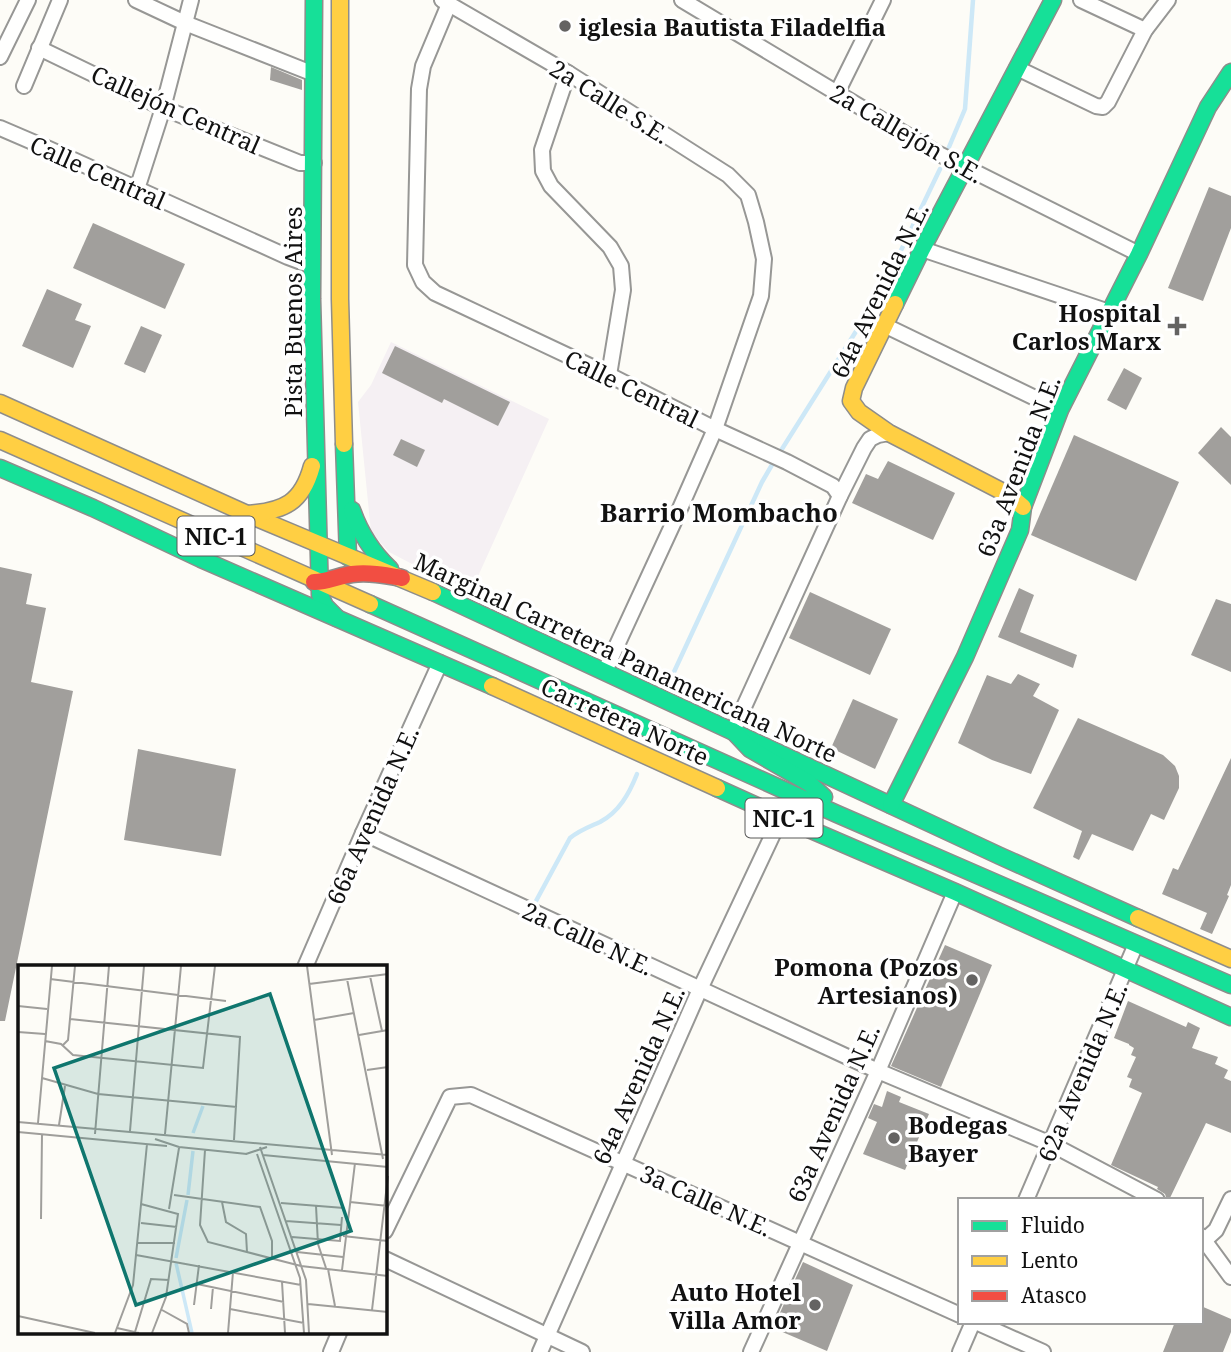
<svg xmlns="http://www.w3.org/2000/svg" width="1231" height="1352" font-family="'Noto Serif',serif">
	<rect width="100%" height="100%" fill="#fdfcf7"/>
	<path fill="#f5f0f3" d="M 391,342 L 549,419 L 470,594 L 389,552 L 371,532 L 358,402 L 371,385 Z"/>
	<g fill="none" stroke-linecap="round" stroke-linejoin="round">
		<g stroke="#cde8f7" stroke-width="4.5">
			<path d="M 949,147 L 965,109 L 973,0"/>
			<path d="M 782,449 L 882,290 L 940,169"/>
			<path d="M 667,687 L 762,482 L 773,463"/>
			<path d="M 536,901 L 570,838 C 580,830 589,827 600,822 C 619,812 629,794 637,774"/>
		</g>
	</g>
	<g fill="#a19f9c">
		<path d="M 271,67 L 302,80 L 302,90 L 270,80 Z"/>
		<path d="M 1209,187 L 1231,196 L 1231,228 L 1203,301 L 1168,288 Z"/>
		<path d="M 93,223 L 185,264 L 165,309 L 73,268 Z"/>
		<path d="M 47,289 L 82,304 L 75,320 L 91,326 L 73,368 L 22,346 Z"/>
		<path d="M 141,326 L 162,335 L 145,373 L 124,364 Z"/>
		<path d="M 395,346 L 510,402 L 498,426 L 444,399 L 442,403 L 382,373 Z"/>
		<path d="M 1124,368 L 1142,378 L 1126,410 L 1107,400 Z"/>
		<path d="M 1221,427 L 1231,437 L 1231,485 L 1198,453 Z"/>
		<path d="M 1074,435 L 1179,482 L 1136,581 L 1031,535 Z"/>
		<path d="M 401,439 L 425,450 L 417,467 L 393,455 Z"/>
		<path d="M 888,461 L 955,493 L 933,540 L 852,503 L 866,474 L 878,479 Z"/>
		<path d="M 0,567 L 32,574 L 26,604 L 46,608 L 31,682 L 73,691 L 5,1021 L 0,1021 Z"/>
		<path d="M 1019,588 L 1034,595 L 1020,632 L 1077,655 L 1073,668 L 998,637 Z"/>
		<path d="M 810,592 L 891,629 L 870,675 L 789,638 Z"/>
		<path d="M 1216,599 L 1231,604 L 1231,672 L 1191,655 Z"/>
		<path d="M 1018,674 L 1040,684 L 1033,696 L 1059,710 L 1031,774 L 992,760 L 958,743 L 987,675 L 1011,684 Z"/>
		<path d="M 853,699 L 898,719 L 875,769 L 831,748 Z"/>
		<path d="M 1078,718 L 1163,755 L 1175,766 L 1179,776 L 1179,788 L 1164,820 L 1151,814 L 1133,851 L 1092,834 L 1079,860 L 1073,857 L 1082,831 L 1033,808 Z"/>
		<path d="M 138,749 L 236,769 L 221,856 L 124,840 Z"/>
		<path d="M 1231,758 L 1231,885 L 1227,895 L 1229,896 L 1212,934 L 1200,929 L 1207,913 L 1162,894 L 1173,868 L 1178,870 Z"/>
		<path d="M 945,945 L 992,965 L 941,1087 L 891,1066 Z"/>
		<path d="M 1128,1001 L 1186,1027 L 1188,1022 L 1200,1028 L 1192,1048 L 1218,1057 L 1215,1064 L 1228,1070 L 1224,1078 L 1231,1081 L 1231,1133 L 1206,1123 L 1169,1200 L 1167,1200 L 1165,1194 L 1157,1189 L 1158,1187 L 1111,1165 L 1142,1093 L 1129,1087 L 1132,1079 L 1127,1077 L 1136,1057 L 1131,1055 L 1134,1048 L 1129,1045 L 1129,1044 L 1114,1038 Z"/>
		<path d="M 887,1091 L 901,1097 L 899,1102 L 929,1114 L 905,1170 L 863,1154 L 877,1122 L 868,1118 L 874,1104 L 882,1107 Z"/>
		<path d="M 803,1262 L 853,1285 L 827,1351 L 773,1328 Z"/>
		<path d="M 1201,1306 L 1231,1319 L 1231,1332 L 1223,1352 L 1163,1352 L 1175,1322 L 1201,1322 Z"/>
	</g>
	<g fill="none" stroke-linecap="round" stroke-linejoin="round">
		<g stroke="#979795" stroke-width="18">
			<g id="street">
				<path d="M 136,0 L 185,23 L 314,74"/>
				<path d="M 442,0 L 568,73 L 728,175 L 748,195 L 756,222 L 764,259 L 761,296 L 715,429 L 678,513 L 605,671"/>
				<path d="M 682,0 L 937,153 L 1139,254"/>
				<path d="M 1081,0 L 1145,30"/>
				<path d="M 449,4 L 423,66 L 419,89 L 415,265 L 423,282 L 435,293 L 609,375 L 715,429 L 787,462 L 833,486 L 840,496"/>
				<path d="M 39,48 L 163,108 L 300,163 L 314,163"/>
				<path d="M 0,57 L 28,0"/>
				<path d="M 1017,68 L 1096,106 L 1103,107 L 1108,102 L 1145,30 L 1168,0"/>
				<path d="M 568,73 L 542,150 L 543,171 L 551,186 L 610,247 L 621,266 L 623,290 L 609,375"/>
				<path d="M 24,86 L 60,0"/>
				<path d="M 837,93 L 883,0"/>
				<path d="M 0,128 L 49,149 L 288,257 L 312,266"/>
				<path d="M 137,189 L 163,108 L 191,0"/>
				<path d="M 922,249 L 1109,312"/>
				<path d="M 884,325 L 1060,410"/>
				<path d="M 733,731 L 840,496 L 864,448 L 870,439 L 878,435 L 889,433"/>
				<path d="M 363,833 L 878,1071 L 1051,1144 L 1157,1200"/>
				<path d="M 305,967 L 363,833 L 440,663"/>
				<path d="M 1026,1200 L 1136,944"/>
				<path d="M 385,1231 L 450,1097 L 471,1095 L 960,1315"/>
				<path d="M 1201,1236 L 1231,1277"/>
				<path d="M 1205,1240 L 1216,1230 L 1231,1199"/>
				<path d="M 385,1259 L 582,1352"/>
				<path d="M 976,1322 L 1043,1352"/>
				<path d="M 331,1352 L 339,1333"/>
				<path d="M 540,1352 L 700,989 L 781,817"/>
				<path d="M 751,1352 L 878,1071 L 955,892"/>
				<path d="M 960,1352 L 973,1322"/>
			</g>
		</g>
		<g stroke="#8e8d8b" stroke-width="19">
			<g id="fast">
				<path d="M 314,0 L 312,299 L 320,595 L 325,606 L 337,618"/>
				<path d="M 895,304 L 922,249 L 1053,0"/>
				<path d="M 344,444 L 348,557"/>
				<path d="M 0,468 L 93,508 L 201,559 L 492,686"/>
				<path d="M 352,510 C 360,533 372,552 390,569"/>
				<path d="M 433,592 L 1000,856 L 1138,918"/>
				<path d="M 370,604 L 837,814 L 1231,985"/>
				<path d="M 733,731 L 750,749 L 809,783 L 824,797"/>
				<path d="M 717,788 L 781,817 L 955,892 L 1231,1017"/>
				<path d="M 891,805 L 965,657 L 1020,530 L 1023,507 L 1060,410 L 1139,254 L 1208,107 L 1231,72"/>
			</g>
		</g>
		<g stroke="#8e8d8b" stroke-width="19">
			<g id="slow">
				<path d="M 340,0 L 340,299 L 344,444"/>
				<path d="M 895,304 L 854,388 L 851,401 L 859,412 L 889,433 L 1009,495 L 1023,507"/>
				<path d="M 0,403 L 247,514 L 433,592"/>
				<path d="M 0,440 L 370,604"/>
				<path d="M 248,514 C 284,511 302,503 312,466"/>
				<path d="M 492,686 L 717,788"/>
				<path d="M 1138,918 L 1231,959"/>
			</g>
		</g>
		<g stroke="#8e8d8b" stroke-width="19">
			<path id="jam" d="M 314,582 C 327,582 339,576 352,574 C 369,572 385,575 402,578"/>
		</g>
		<use href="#street" stroke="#fffffe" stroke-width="14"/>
		<use href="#fast" stroke="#16e098" stroke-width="16"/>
		<use href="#slow" stroke="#ffcf43" stroke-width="16"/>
		<use href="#jam" stroke="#f24e42" stroke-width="16"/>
	</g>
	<g fill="#646362" stroke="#fff" stroke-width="2.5">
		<circle cx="565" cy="26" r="7"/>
		<path d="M1173.5 315.5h7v7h7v7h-7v7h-7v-7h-7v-7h7z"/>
		<circle cx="972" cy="980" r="7"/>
		<circle cx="894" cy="1138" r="7"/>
		<circle cx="815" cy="1305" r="7"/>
	</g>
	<g text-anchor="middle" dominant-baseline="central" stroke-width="7" stroke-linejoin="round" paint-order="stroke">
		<g fill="#fff" stroke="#585858" stroke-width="2">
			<rect x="177.5" y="516.5" width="77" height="39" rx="5"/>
			<rect x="745.5" y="798.5" width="77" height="39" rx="5"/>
		</g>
		<g font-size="23" font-weight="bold" fill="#111">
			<text x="216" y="536">NIC-1</text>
			<text x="784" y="818">NIC-1</text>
		</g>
		<g font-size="24" font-weight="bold" fill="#111" stroke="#fff" text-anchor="end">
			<text x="579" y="26" text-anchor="start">iglesia Bautista Filadelfia</text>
			<text x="1161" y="312">Hospital<tspan x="1161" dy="28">Carlos Marx</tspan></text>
			<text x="958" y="966">Pomona (Pozos<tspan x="958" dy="28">Artesianos)</tspan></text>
			<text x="908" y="1124" text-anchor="start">Bodegas<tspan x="908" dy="28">Bayer</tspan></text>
			<text x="801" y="1291">Auto Hotel<tspan x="801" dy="28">Villa Amor</tspan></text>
		</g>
		<g font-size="24" fill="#111" stroke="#fff">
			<text transform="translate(610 101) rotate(32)">2a Calle S.E.</text>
			<text transform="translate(176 109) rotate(24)">Callejón Central</text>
			<text transform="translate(907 133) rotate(30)">2a Callejón S.E.</text>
			<text transform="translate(98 172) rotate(24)">Calle Central</text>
			<text transform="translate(879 290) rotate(-64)">64a Avenida N.E.</text>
			<text transform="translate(292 312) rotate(-90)">Pista Buenos Aires</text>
			<text transform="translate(632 388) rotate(26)">Calle Central</text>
			<text transform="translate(1018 466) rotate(-69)">63a Avenida N.E.</text>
			<text transform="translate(626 657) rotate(25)">Marginal Carretera Panamericana Norte</text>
			<text transform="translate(625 721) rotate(24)">Carretera Norte</text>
			<text transform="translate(372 815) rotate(-66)">66a Avenida N.E.</text>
			<text transform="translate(588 938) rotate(25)">2a Calle N.E.</text>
			<text transform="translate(1082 1072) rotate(-67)">62a Avenida N.E.</text>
			<text transform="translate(638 1075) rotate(-66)">64a Avenida N.E.</text>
			<text transform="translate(833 1113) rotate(-66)">63a Avenida N.E.</text>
			<text transform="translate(706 1200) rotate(24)">3a Calle N.E.</text>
		</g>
		<g font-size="26" font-weight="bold" fill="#111" stroke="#fff">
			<text x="719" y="512">Barrio Mombacho</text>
		</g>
	</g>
	<g transform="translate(18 965)">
		<rect width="369" height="369" fill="#fdfcf7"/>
		<path fill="none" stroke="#cde8f7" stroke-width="3.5" d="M 175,168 L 185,141M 170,230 L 175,186M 158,293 L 169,235M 158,298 L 174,368"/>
		<path fill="none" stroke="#9f9e9b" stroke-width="2" d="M 289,1 L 314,190M 352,11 L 364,66M 32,14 L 208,36M 329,14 L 365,194M 291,19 L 370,9M 0,41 L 29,44M 52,54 L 222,72 L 216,175M 296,55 L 336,48M 0,67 L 27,69M 341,70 L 370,65M 27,76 L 43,79 L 55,90 L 185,103 L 197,1M 45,80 L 50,75 L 57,1M 349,105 L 370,102M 24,113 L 80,129 L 219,142M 0,157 L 370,190M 20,158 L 34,1M 41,160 L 47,121M 112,166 L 126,1M 0,167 L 149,181M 77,169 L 91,1M 147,169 L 163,1M 137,174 L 161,182M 161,182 L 229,189M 242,182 L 288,315 L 291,368M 187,185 L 182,260 L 190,277 L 283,301 L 370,311M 228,189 L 249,182M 239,189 L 282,313 L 286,368M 245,190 L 370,202M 156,230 L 242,242 L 254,276 L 254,292M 204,237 L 208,257 L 228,269 L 229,287M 332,237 L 370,241M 263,238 L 326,243M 123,239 L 160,249 L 148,332 L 134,368M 298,241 L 300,279 L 308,303M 151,244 L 161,183M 23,254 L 24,169M 268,256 L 323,260M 123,258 L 159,262M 325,271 L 370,276M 274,272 L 322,276 L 324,252M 120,278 L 157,278M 279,287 L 325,292M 118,290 L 283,320M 310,304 L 317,341M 324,305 L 337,198M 264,317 L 267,368M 179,319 L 266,337M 290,339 L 370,347M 176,340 L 181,300M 193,344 L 195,322M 212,344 L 286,358M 144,345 L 169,359 L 171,368M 354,345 L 370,211M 0,351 L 77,368M 99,363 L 121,368M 117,367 L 133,314 L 151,315M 97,368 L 115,320 L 129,179M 210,368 L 215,307"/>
		<path fill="#0f766e" fill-opacity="0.15" stroke="#0f766e" stroke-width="3.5" d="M 252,29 L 333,266 L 118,340 L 36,103 Z"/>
		<rect width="369" height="369" fill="none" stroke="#111" stroke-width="3.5"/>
	</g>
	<rect x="958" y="1198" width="245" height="126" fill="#ffffff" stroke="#a0a0a0" stroke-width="2"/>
	<rect x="972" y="1221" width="35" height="10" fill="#16e098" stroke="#a0a0a0" stroke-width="2"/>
	<text x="1021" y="1233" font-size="21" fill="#111111">Fluido</text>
	<rect x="972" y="1256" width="35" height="10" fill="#ffcf43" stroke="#a0a0a0" stroke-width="2"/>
	<text x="1021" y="1268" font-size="21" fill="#111111">Lento</text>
	<rect x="972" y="1291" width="35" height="10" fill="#f24e42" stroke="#a0a0a0" stroke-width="2"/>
	<text x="1021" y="1303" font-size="21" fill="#111111">Atasco</text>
</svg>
